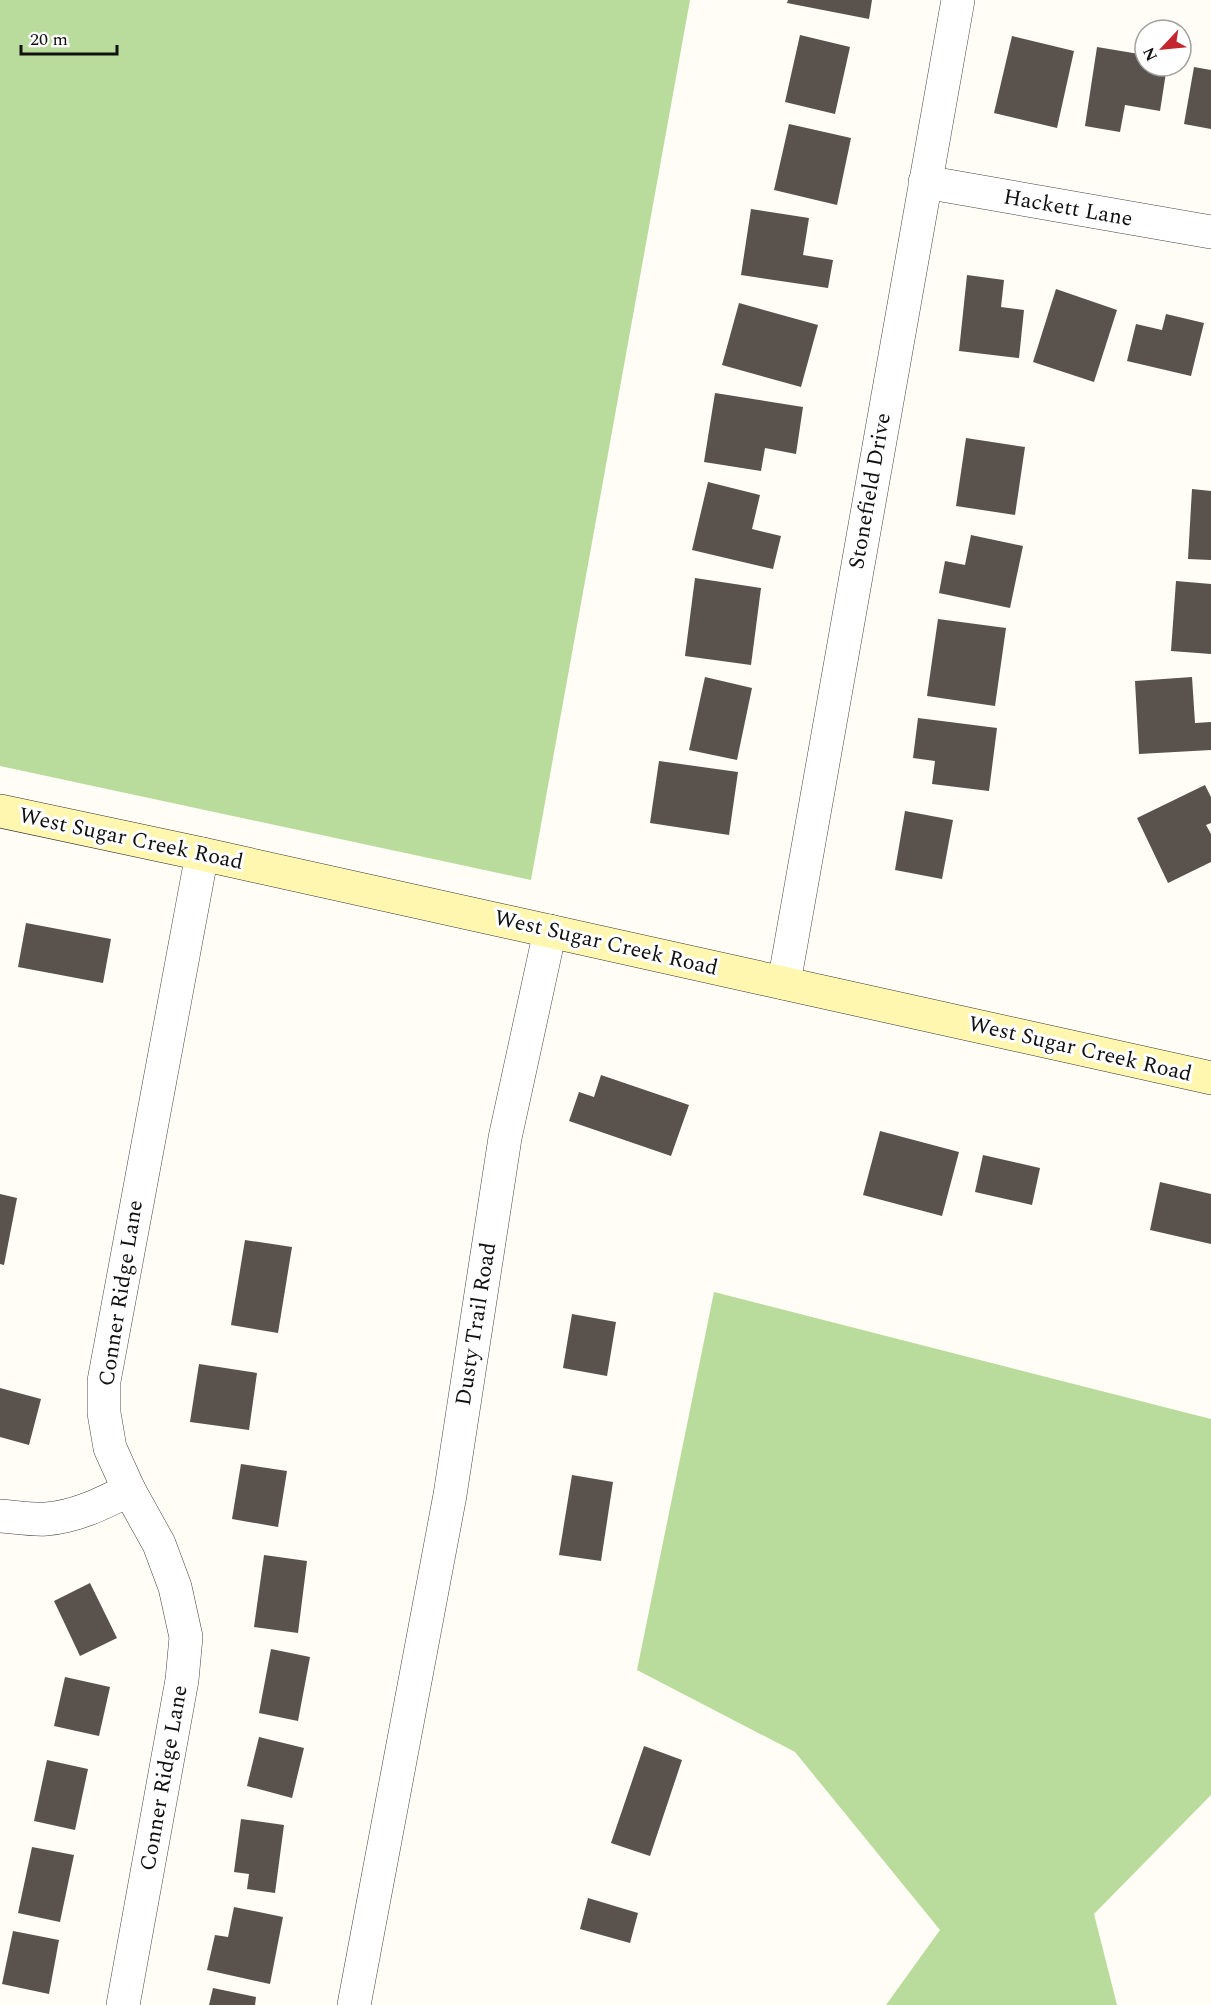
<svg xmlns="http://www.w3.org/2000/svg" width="1211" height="2005" font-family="Spectral,serif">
	<rect width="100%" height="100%" fill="#fffdf5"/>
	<g fill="#b9dc9c">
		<path d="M 0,0 L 690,0 L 531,880 L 0,766 Z"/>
		<path d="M 714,1292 L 1211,1419 L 1211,1795 L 1094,1914 L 1117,2005 L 886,2005 L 940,1930 L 795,1752 L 637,1670 Z"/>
	</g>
	<g fill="#5a524d">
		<path d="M 788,0 L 872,0 L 869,19 L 787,3 Z"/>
		<path d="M 800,35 L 850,47 L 835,114 L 785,102 Z"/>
		<path d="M 1012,36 L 1074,51 L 1057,128 L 994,113 Z"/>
		<path d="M 1097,47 L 1145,55 L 1145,66 L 1167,66 L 1160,111 L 1125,105 L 1120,132 L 1085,126 Z"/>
		<path d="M 1194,67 L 1211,70 L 1211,129 L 1184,124 Z"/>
		<path d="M 789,124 L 851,138 L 837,205 L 774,190 Z"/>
		<path d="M 751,209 L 809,218 L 803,255 L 833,260 L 828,288 L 741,275 Z"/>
		<path d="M 967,275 L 1004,280 L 1001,307 L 1024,310 L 1019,358 L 959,351 Z"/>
		<path d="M 1056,289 L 1117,310 L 1094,382 L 1033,362 Z"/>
		<path d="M 739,303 L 818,325 L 801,387 L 722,365 Z"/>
		<path d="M 1166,314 L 1204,323 L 1191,376 L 1127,361 L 1136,324 L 1162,330 Z"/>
		<path d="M 715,393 L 803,407 L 796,454 L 765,448 L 761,471 L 704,462 Z"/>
		<path d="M 966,438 L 1025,447 L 1015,515 L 956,506 Z"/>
		<path d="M 708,482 L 760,495 L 752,529 L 781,536 L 773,569 L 692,550 Z"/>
		<path d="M 1192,489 L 1211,491 L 1211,560 L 1188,559 Z"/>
		<path d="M 971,535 L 1023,546 L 1010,608 L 939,593 L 945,561 L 965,565 Z"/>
		<path d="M 695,578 L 761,588 L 751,665 L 685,656 Z"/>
		<path d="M 1176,581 L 1211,584 L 1211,654 L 1171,651 Z"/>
		<path d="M 938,619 L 1006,628 L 995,706 L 927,696 Z"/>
		<path d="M 705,677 L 752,688 L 737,760 L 689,750 Z"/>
		<path d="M 1192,677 L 1195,723 L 1211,722 L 1211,750 L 1139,754 L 1135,681 Z"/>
		<path d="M 918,718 L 997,728 L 989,791 L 932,784 L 935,761 L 913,758 Z"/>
		<path d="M 659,761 L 738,772 L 729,835 L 650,823 Z"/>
		<path d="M 1205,785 L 1211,797 L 1211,823 L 1206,825 L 1211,834 L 1211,862 L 1168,883 L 1137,818 Z"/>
		<path d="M 905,811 L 953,820 L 942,879 L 895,870 Z"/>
		<path d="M 26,923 L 111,939 L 103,983 L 18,967 Z"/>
		<path d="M 601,1075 L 689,1105 L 671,1156 L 569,1121 L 579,1092 L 594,1097 Z"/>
		<path d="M 880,1131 L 959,1152 L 942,1216 L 863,1195 Z"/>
		<path d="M 983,1155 L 1040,1168 L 1032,1205 L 975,1192 Z"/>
		<path d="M 1160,1182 L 1211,1194 L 1211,1244 L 1150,1230 Z"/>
		<path d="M 0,1194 L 17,1198 L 4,1265 L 0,1264 Z"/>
		<path d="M 245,1240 L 292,1247 L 278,1333 L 231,1325 Z"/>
		<path d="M 572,1314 L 616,1322 L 607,1376 L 563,1368 Z"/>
		<path d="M 199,1364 L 257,1373 L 249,1430 L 190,1422 Z"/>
		<path d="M 0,1388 L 41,1399 L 29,1445 L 0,1437 Z"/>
		<path d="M 241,1464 L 287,1471 L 278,1527 L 232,1519 Z"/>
		<path d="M 572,1475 L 613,1482 L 601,1561 L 559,1555 Z"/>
		<path d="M 264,1555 L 307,1561 L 298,1633 L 254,1627 Z"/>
		<path d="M 90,1583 L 117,1638 L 80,1656 L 54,1601 Z"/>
		<path d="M 271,1649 L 310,1657 L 298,1721 L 259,1713 Z"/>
		<path d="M 65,1677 L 110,1687 L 99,1736 L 54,1726 Z"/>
		<path d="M 259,1737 L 304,1748 L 292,1798 L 247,1786 Z"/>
		<path d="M 644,1746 L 682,1760 L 650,1856 L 611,1843 Z"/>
		<path d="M 47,1760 L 88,1769 L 75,1830 L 34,1821 Z"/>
		<path d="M 241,1819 L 284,1825 L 275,1893 L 247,1889 L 249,1874 L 234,1872 Z"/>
		<path d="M 32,1847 L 74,1855 L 60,1922 L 18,1913 Z"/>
		<path d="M 588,1898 L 638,1913 L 630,1943 L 580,1929 Z"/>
		<path d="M 234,1907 L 283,1917 L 270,1984 L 207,1970 L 215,1935 L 228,1937 Z"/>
		<path d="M 13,1931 L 59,1940 L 49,1994 L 2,1984 Z"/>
		<path d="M 213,1988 L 256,1997 L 255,2005 L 209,2005 Z"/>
	</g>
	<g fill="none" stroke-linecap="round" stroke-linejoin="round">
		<g stroke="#444" stroke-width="34">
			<g id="street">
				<path d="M 925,182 L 1211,232"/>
				<path d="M 784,983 L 958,0"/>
				<path d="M 0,1516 C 15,1517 31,1520 46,1519 C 76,1517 103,1503 129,1490"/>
				<path d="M 123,2005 L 182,1680 L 186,1637 L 175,1587 L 159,1544 L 129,1490 L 110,1448 L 104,1413 L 104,1381 L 202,854"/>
				<path d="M 354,2005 L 450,1495 L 505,1138 L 550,931"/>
			</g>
		</g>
		<g stroke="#333" stroke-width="34">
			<path id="secondary" d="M 0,811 L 202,854 L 1211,1078"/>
		</g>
		<use href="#street" stroke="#fff" stroke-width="33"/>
		<use href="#secondary" stroke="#fff6b0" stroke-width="33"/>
	</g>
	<g text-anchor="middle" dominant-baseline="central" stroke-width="6" stroke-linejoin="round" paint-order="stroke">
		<g font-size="22" fill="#111" stroke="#fff">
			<text transform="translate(1068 208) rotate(10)">Hackett Lane</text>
			<text transform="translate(870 491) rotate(-80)">Stonefield Drive</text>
			<text transform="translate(131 839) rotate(12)">West Sugar Creek Road</text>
			<text transform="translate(606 943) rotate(13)">West Sugar Creek Road</text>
			<text transform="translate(1080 1049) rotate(13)">West Sugar Creek Road</text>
			<text transform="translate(121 1293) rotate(-81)">Conner Ridge Lane</text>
			<text transform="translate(476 1324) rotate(-81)">Dusty Trail Road</text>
			<text transform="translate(164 1778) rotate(-80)">Conner Ridge Lane</text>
		</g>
	</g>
	<g transform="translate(1163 48) rotate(244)"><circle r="28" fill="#ffffff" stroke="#a0a0a0" stroke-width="1.5"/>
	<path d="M0-4.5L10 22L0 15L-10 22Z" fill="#c4262e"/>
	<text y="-9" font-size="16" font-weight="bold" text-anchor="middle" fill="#111111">N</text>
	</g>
	<path d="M21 45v9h96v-9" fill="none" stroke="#111111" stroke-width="3"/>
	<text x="30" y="45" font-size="18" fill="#111111" stroke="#ffffff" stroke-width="4.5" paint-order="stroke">20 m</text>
</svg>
